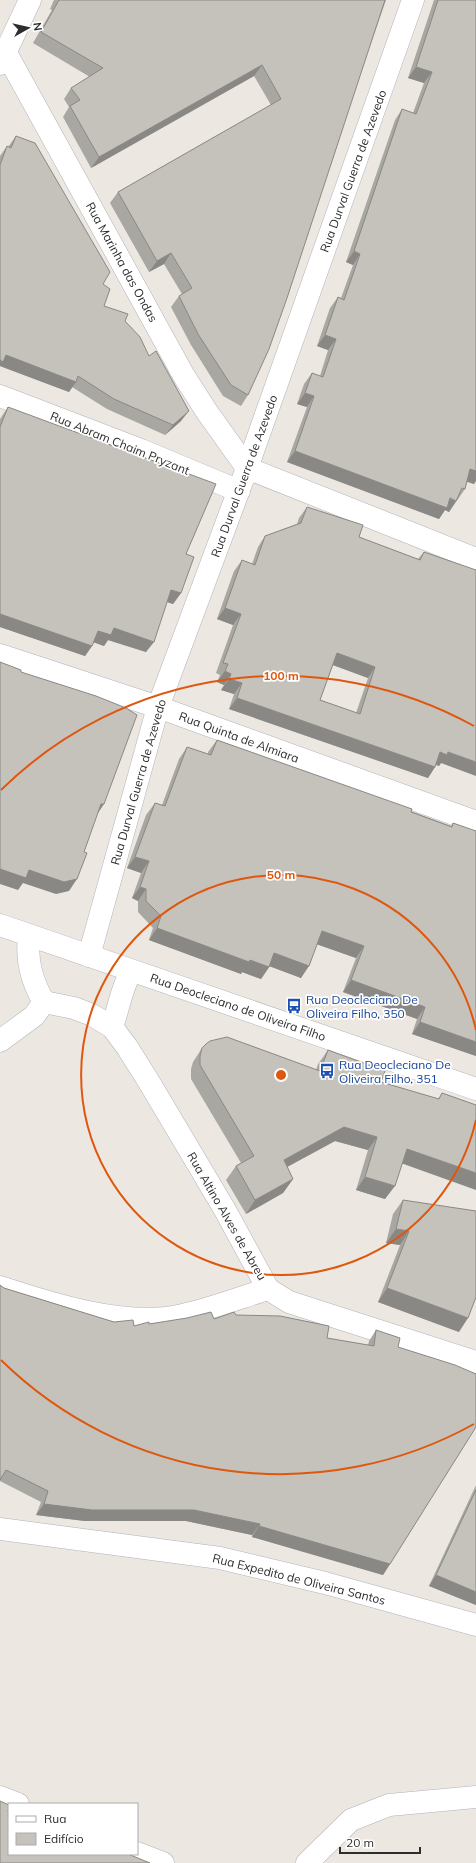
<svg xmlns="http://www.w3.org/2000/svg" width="476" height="1863" font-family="Mulish,sans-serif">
	<rect width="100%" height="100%" fill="#ece7e1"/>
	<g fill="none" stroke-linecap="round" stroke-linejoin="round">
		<g stroke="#b1b3bb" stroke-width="23">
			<g id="minor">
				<path d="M 5,51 L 184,376 L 207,412 L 247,468 L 476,559"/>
				<path d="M 0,64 L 30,0"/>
				<path d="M 0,396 L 141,450 L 239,491"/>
				<path d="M 0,655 L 158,707 L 476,822"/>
				<path d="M 29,936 C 26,960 32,982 44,1002"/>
				<path d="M 89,956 L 158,707 L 247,468 L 413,0"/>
				<path d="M 44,1002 L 74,1008 L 92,1015 L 112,1027 L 127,1047 L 149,1082 L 225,1210 L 268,1289 L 289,1302 L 476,1362"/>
				<path d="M 112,1027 C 119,1007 121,990 131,971"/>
				<path d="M 0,1041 L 34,1016 L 44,1002"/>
				<path d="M 0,1287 C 51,1304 124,1327 178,1316 C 208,1310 239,1298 268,1289"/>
				<path d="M 0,1529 L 220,1558 L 325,1583 L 476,1625"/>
				<path d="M 0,1797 L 18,1804"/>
				<path d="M 137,1853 L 163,1863"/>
				<path d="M 307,1863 L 351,1820 L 389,1805 L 476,1797"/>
			</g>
		</g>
		<g stroke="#b1b3bb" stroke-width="23">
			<path id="tertiary" d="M 0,925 L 476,1089"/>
		</g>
		<use href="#minor" stroke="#fff" stroke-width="22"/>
		<use href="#tertiary" stroke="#fff" stroke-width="22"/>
	</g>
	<g fill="#a9a7a2" fill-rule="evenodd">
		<path d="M 54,0 L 386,0 L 248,395 L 241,406 L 223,396 L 191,345 L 171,307 L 179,296 L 182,294 L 164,264 L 149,272 L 110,203 L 118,192 L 271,105 L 254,76 L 91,168 L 63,117 L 69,107 L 64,99 L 71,88 L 90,77 L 33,43 L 52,10 L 50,9 Z"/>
		<path d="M 434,0 L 476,0 L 474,484 L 467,482 L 465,489 L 449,512 L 445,510 L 439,519 L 287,462 L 307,407 L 297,404 L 304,384 L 312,373 L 320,376 L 328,350 L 317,346 L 330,308 L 338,297 L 341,298 L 353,265 L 346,262 L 395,120 L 402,109 L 413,113 L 424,83 L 408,78 Z"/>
		<path d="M 16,136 L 103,284 L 104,306 L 125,321 L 181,421 L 165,435 L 107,409 L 72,387 L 69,392 L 0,366 L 0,156 L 7,146 L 8,147 Z"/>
		<path d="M 8,407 L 186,554 L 181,593 L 173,604 L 167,602 L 146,652 L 108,640 L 104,646 L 93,642 L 92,646 L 85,656 L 0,627 L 0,419 Z"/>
		<path d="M 307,507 L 359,537 L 418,559 L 424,552 L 441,763 L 439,766 L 436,765 L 435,767 L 428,778 L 229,709 L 234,694 L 221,690 L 224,685 L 217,682 L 220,675 L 216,673 L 233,625 L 217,619 L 234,571 L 242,560 L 252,564 L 258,547 L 265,536 L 297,524 L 299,518 ZM 333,665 L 368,678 L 356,713 L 320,700 Z"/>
		<path d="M 217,740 L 451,826 L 453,823 L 476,1056 L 412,1034 L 417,1019 L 343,992 L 356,958 L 317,944 L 301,978 L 270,966 L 261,979 L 242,972 L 241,974 L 149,940 L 153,928 L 138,912 L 138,901 L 132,898 L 141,873 L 127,868 L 146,815 L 155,803 L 162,805 L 179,759 L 187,747 L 208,754 L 208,752 Z"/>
		<path d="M 202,1048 L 316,1070 L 318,1064 L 328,1050 L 381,1082 L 438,1099 L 442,1093 L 476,1105 L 402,1164 L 385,1199 L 356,1190 L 368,1150 L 335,1141 L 287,1167 L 293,1179 L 283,1193 L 246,1214 L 226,1180 L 236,1166 L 241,1163 L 191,1079 L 191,1069 L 193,1062 Z"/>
		<path d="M 403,1200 L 459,1332 L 378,1302 L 400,1245 L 386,1243 L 393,1214 Z"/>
		<path d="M 0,1285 L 4,1288 L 114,1322 L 134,1326 L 149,1324 L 214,1319 L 236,1315 L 327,1338 L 368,1345 L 369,1341 L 376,1330 L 398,1347 L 390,1564 L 383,1575 L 252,1537 L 252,1535 L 186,1521 L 85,1521 L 36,1515 L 41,1502 L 0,1481 Z"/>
		<path d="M 476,1485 L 476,1605 L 429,1586 Z"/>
	</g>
	<g fill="#8a8884">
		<path d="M 262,65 L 254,76 L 91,168 L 99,157 Z"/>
		<path d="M 416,67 L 432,72 L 424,83 L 408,78 Z"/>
		<path d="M 354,251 L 360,254 L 353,265 L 346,262 Z"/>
		<path d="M 171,253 L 164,264 L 149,272 L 157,261 Z"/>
		<path d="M 325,335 L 336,339 L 328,350 L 317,346 Z"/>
		<path d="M 6,355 L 76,382 L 69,392 L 0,366 L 0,360 Z"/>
		<path d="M 305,393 L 314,396 L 307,407 L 297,404 Z"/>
		<path d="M 189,411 L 181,421 L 165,435 L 173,425 Z"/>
		<path d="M 295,451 L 456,501 L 449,512 L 445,510 L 439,519 L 287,462 Z"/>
		<path d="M 470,469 L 476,471 L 476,481 L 474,484 L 463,480 Z"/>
		<path d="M 171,590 L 181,593 L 173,604 L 164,601 Z"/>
		<path d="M 225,608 L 241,614 L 233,625 L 217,619 Z"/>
		<path d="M 0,614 L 92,646 L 85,656 L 0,627 Z"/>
		<path d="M 114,628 L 154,642 L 146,652 L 108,640 L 104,646 L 90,641 L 98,631 Z"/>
		<path d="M 337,653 L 375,667 L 368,678 L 330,664 Z"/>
		<path d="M 225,671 L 231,674 L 224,685 L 217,682 Z"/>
		<path d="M 229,679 L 242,683 L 234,694 L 221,690 Z"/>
		<path d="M 237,698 L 435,767 L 428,778 L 229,709 Z"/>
		<path d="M 440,752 L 448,752 L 476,762 L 476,776 L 441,763 L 439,766 L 433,763 Z"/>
		<path d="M 101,804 L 104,804 L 96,816 Z"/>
		<path d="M 135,857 L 149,861 L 141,873 L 127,868 Z"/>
		<path d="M 0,869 L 29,870 L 77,879 L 69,891 L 56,894 L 23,883 L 18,890 L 0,884 Z"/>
		<path d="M 140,887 L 146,889 L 138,901 L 132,898 Z"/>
		<path d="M 157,928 L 250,960 L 269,967 L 261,979 L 242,972 L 241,974 L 149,940 Z"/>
		<path d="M 322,931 L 364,946 L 356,958 L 313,943 Z"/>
		<path d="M 274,953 L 309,966 L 301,978 L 266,965 Z"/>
		<path d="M 351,980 L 425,1007 L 417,1019 L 343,992 Z"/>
		<path d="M 420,1022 L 476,1042 L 476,1056 L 412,1034 Z"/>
		<path d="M 344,1127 L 377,1137 L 368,1150 L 335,1141 L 274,1174 L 284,1160 Z"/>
		<path d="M 407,1149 L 476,1173 L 476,1190 L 398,1162 Z"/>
		<path d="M 365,1177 L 395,1186 L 385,1199 L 356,1190 Z"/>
		<path d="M 293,1179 L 283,1193 L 246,1214 L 255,1200 Z"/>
		<path d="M 396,1229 L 409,1231 L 400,1245 L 386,1243 Z"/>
		<path d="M 387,1288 L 468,1318 L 459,1332 L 378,1302 Z"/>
		<path d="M 44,1504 L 194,1510 L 260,1524 L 252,1535 L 186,1521 L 85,1521 L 36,1515 Z"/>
		<path d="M 259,1526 L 390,1564 L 383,1575 L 252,1537 Z"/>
		<path d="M 436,1575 L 476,1592 L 476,1605 L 429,1586 Z"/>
	</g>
	<g fill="#c5c2bc" stroke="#8a8884" fill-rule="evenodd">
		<path d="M 59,0 L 385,0 L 287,298 L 269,349 L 248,395 L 231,385 L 198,334 L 179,296 L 192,288 L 171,253 L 157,261 L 118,192 L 281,99 L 262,65 L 99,157 L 70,106 L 80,100 L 71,88 L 103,68 L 41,32 Z"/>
		<path d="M 438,0 L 476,0 L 476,471 L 470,469 L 465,489 L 462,488 L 456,501 L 450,498 L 447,508 L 295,451 L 314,396 L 305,393 L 312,373 L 323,377 L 336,339 L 325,335 L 338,297 L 344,300 L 360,254 L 354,251 L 402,109 L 416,114 L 432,72 L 416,67 Z"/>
		<path d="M 16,136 L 35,143 L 110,272 L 103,284 L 110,289 L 104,306 L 128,314 L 125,321 L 140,337 L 149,356 L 156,351 L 189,411 L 173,425 L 114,399 L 78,376 L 76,382 L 6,355 L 3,362 L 0,360 L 0,165 L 7,146 L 11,148 Z"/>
		<path d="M 8,407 L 216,484 L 186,554 L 194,557 L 181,593 L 171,590 L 154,642 L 114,628 L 111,635 L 98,631 L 92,646 L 0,614 L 0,427 Z"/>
		<path d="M 307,507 L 363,525 L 359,537 L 420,560 L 424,552 L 476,570 L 476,762 L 448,752 L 447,755 L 440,752 L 435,767 L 237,698 L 242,683 L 229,679 L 231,674 L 225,671 L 228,664 L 223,663 L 241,614 L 225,608 L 242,560 L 255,565 L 265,536 L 301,523 ZM 337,653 L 375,667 L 360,714 L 320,700 Z"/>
		<path d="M 0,662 L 21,670 L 21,672 L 96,696 L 126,708 L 137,715 L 104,804 L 101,804 L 84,852 L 87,853 L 77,879 L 64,882 L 29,870 L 26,878 L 0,869 Z"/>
		<path d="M 217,740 L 412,809 L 411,812 L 452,827 L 453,823 L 476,831 L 476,1042 L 420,1022 L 425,1007 L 351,980 L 364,946 L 322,931 L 309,966 L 274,953 L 269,967 L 250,960 L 249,962 L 157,928 L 161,916 L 146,901 L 146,889 L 140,887 L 149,861 L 135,857 L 155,803 L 165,806 L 187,747 L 211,755 Z"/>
		<path d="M 227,1037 L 320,1071 L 328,1050 L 385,1071 L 381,1082 L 439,1099 L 442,1093 L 476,1105 L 476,1173 L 407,1149 L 395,1186 L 365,1177 L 377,1137 L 344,1127 L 284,1160 L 293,1179 L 255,1200 L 236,1166 L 254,1156 L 200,1065 L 200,1056 L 202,1048 L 206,1044 L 210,1041 Z"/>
		<path d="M 403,1200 L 476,1211 L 476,1297 L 468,1318 L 387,1288 L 409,1231 L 396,1229 Z"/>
		<path d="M 0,1285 L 4,1288 L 114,1322 L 133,1320 L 134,1326 L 149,1322 L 149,1324 L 187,1318 L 211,1312 L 214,1319 L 234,1312 L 236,1315 L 280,1316 L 329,1326 L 327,1338 L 374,1346 L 376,1330 L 400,1338 L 398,1347 L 455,1365 L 476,1374 L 476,1427 L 390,1564 L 259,1526 L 260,1524 L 194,1510 L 92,1510 L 44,1504 L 48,1491 L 6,1470 L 0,1480 Z"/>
		<path d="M 476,1490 L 476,1592 L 436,1575 Z"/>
		<path d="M 0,1801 L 9,1805 L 8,1812 L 9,1813 L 9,1854 L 128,1854 L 150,1863 L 0,1863 Z"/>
	</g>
	<g fill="none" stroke="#df570e" stroke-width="2">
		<path d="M476 1120A200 200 0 1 1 476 1030"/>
		<path d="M474 1424A399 399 0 0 1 1 1360M1 790A399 399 0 0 1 474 726"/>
	</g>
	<defs>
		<g id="bus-bare" transform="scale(1.2)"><path d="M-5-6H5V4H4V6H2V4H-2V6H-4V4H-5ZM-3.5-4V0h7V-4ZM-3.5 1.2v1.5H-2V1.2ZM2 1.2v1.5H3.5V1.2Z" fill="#1a4fb4" stroke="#fff" stroke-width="2.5" paint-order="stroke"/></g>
	</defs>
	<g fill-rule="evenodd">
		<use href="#bus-bare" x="294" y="1006"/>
		<use href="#bus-bare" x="327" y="1071"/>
	</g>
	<g text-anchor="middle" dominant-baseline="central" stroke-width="3.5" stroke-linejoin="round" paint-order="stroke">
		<g font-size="12" fill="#2d2d2d" stroke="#fff">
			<text transform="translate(353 171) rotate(-70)">Rua Durval Guerra de Azevedo</text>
			<text transform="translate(122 262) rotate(61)">Rua Marinha das Ondas</text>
			<text transform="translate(120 443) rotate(22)">Rua Abram Chaim Pryzant</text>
			<text transform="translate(244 476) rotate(-70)">Rua Durval Guerra de Azevedo</text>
			<text transform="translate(239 737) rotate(20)">Rua Quinta de Almiara</text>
			<text transform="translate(138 782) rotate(-74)">Rua Durval Guerra de Azevedo</text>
			<text transform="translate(238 1007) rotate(19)">Rua Deocleciano de Oliveira Filho</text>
			<text transform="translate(227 1216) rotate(60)">Rua Altino Alves de Abreu</text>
			<text transform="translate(299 1579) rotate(14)">Rua Expedito de Oliveira Santos</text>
		</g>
		<g font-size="12" fill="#164399" stroke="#fff" text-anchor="start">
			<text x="306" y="999">Rua Deocleciano De<tspan x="306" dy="14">Oliveira Filho, 350</tspan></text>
			<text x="339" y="1064">Rua Deocleciano De<tspan x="339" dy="14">Oliveira Filho, 351</tspan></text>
		</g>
	</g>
	<circle cx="281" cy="1075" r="6" fill="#df570e" stroke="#fff" stroke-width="2"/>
	<g font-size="12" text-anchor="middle" font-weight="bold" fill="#df570e" stroke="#fff" stroke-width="3.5" stroke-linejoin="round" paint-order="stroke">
		<text x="281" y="680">100 m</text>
		<text x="281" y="879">50 m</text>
	</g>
	<rect x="8" y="1803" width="130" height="52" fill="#ffffff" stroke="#ababab"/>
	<rect x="16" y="1816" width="20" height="6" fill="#ffffff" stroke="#ababab"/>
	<text x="44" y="1823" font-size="12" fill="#2d2d2d">Rua</text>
	<rect x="16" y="1833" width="20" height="12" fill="#c5c2bc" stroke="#ababab"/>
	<text x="44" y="1843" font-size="12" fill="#2d2d2d">Edifício</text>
	<g transform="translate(28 28) rotate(82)" stroke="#ffffff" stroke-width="3" paint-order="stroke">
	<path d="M0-3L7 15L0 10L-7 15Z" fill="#2d2d2d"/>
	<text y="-6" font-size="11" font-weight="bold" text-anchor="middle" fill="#2d2d2d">N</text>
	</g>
	<path d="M340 1847v6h80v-6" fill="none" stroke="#2d2d2d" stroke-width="2"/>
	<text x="346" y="1847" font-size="12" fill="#2d2d2d" stroke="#ffffff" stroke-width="3" paint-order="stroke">20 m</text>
</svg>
